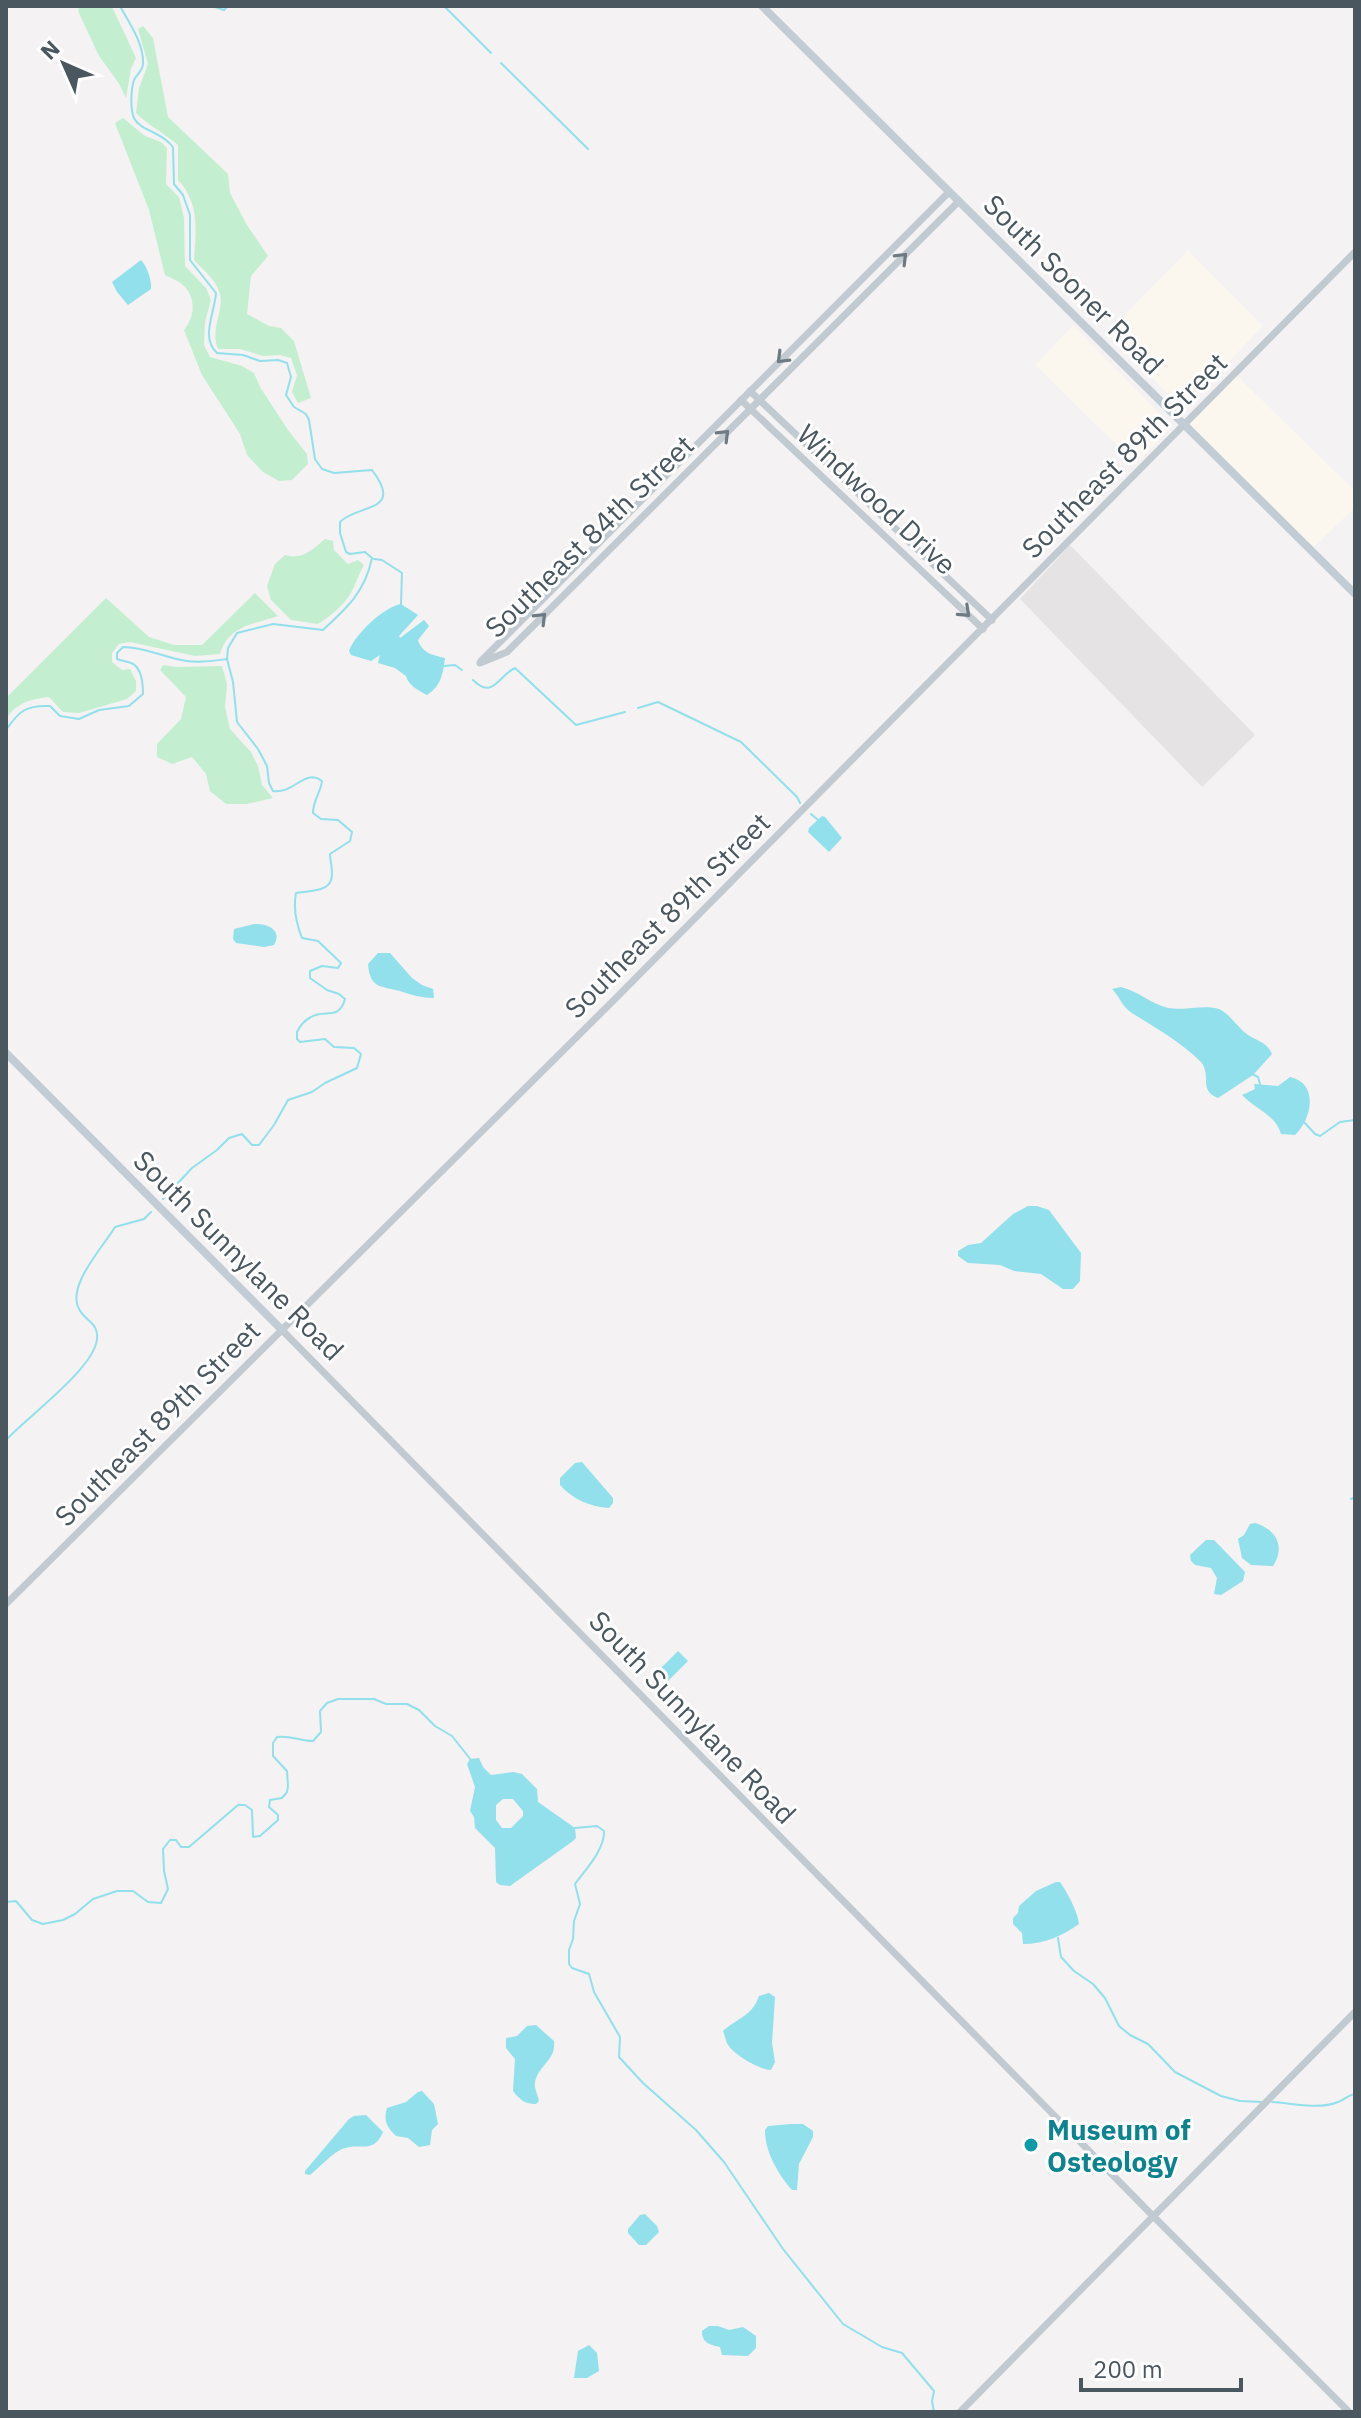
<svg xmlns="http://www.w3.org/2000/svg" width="1361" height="2418" font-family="'IBM Plex Sans',sans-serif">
	<rect width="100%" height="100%" fill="#f4f2f2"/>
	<g fill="#fcf7ee">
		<path d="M 1188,250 L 1263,326 L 1183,409 L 1107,333 Z"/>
		<path d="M 1073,325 L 1170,424 L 1166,433 L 1136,464 L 1035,365 Z"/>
		<path d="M 1235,374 L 1355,491 L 1355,507 L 1311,550 L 1185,425 Z"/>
	</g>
	<path fill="#e5e3e4" d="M 1070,545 L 1255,735 L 1202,787 L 1020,599 Z"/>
	<g fill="#c3efd0">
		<path d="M 78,6 L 111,6 L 113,9 L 136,58 L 131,69 L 126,98 L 118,82 L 99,56 L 79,13 Z"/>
		<path d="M 143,26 L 153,38 L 168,117 L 228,174 L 230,193 L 247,225 L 268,256 L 251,276 L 247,314 L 269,326 L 281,328 L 294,341 L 311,398 L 298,403 L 292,392 L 297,375 L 291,358 L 280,355 L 263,356 L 240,349 L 218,349 C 209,328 226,309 219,291 C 216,280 202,269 194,260 C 196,231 200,203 178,180 L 178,145 C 164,133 148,125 136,113 L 139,88 L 148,64 L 138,29 Z"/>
		<path d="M 123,118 L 145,136 L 161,142 L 167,148 L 166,184 L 179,197 L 184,218 L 185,266 L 206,288 L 211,300 L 205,322 L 204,345 L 210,357 L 242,366 L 254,373 L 260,387 L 288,430 L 307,454 L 308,464 L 292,480 L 279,481 L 263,472 L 247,455 L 240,434 L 202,375 L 184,330 C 195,317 196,298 184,286 C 179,281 171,278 165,275 L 149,210 L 115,123 Z"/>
		<path d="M 325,539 L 333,541 L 334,550 L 348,564 L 358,560 L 364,565 C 358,575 355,587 349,596 C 342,607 329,617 318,624 L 291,620 L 271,600 L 267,586 L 275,564 L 285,555 C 302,560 312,550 325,539 Z"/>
		<path d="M 255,593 L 278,616 C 254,624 228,626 220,654 L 195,656 L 130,642 L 119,644 L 112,653 L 112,662 L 122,670 L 130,669 L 136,681 L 136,691 L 127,699 L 79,713 L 63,712 L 49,697 C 31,699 16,703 6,719 L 6,698 L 106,598 L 149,637 L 174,645 L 202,645 Z"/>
		<path d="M 163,665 L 176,667 L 222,666 L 227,684 L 225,707 L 230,729 L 251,752 L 258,766 L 262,785 L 273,798 L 247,804 L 226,804 L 210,791 L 206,774 L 192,757 L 172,764 L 157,757 L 157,744 L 181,719 L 186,697 L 160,670 Z"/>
	</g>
	<g fill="#91e0eb" fill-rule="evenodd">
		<path d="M 141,260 C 147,266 152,281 151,289 L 128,305 L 117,292 L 112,282 Z"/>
		<path d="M 401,604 L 418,615 L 399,636 L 400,638 L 424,620 L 429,626 L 418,640 C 422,653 432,655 445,658 C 443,674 441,686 427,695 C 419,691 408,685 406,676 L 395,668 L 378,663 L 380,655 L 371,661 L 351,655 L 349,651 C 355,634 384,607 401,604 Z"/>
		<path d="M 822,816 L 825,817 L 842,838 L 829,852 L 808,832 L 809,828 Z"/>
		<path d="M 254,924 C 267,923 283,930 274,945 L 264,947 L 236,943 L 233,939 L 234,929 Z"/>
		<path d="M 378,953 L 390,953 L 412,978 L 422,985 L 433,989 L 434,998 C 421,998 412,995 400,991 C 381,986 370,989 368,964 Z"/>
		<path d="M 1121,987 C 1138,991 1151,1004 1168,1008 C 1184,1011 1204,1004 1219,1009 C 1230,1014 1238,1028 1248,1035 C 1257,1041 1267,1042 1272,1054 L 1253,1075 L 1218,1098 C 1198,1090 1212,1076 1201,1062 C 1181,1042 1156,1028 1132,1013 C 1122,1007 1120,997 1112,989 Z"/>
		<path d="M 1290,1077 C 1319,1083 1312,1119 1295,1135 L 1281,1134 C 1275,1114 1256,1110 1242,1095 L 1255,1089 L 1254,1084 L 1278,1086 Z"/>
		<path d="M 1028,1206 L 1037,1206 L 1049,1210 L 1081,1253 L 1080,1281 L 1073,1289 L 1063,1289 L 1041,1274 L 1014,1271 L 1000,1265 L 968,1263 L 958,1256 L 958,1251 L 968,1245 L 981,1243 L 1013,1214 Z"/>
		<path d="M 582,1462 L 613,1498 L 613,1503 L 609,1508 C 591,1507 572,1499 560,1485 L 560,1478 L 575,1463 Z"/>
		<path d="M 1255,1523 C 1276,1529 1286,1547 1273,1566 L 1251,1565 L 1242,1558 L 1238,1539 L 1244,1535 L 1250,1524 Z"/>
		<path d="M 1206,1540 L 1214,1540 L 1245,1572 L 1243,1581 L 1221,1595 L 1214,1594 L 1217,1578 L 1211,1568 L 1195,1565 L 1191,1561 L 1190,1555 Z"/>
		<path d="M 678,1651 L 688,1661 L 667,1682 L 657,1672 Z"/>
		<path d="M 479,1758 L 483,1767 L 491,1775 L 513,1772 L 522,1774 L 537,1789 L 538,1802 L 575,1828 L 576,1838 L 573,1841 L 510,1886 L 500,1885 L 496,1882 L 495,1848 L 475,1828 L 474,1817 L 470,1811 L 475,1787 L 467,1764 L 470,1759 ZM 503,1799 L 513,1799 L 523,1811 L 523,1816 L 511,1828 L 502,1828 L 496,1820 L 496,1805 Z"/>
		<path d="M 1056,1882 L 1060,1882 C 1067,1892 1078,1912 1079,1924 C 1062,1936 1045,1944 1023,1944 L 1022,1933 L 1013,1924 L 1013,1918 L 1018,1913 L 1019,1906 L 1036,1891 Z"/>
		<path d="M 769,1993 L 775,1997 L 772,2043 L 775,2062 L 771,2070 C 760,2070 732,2054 727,2043 C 726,2041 724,2033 723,2031 C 739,2017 752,2016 759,1996 Z"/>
		<path d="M 536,2025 L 554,2041 C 556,2061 539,2064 535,2082 C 534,2089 538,2095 539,2101 L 536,2104 C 525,2104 520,2100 513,2091 L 515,2059 L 506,2048 L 506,2038 L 517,2036 L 527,2026 Z"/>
		<path d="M 422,2091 L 434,2104 L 438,2124 L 432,2130 L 430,2145 L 419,2147 L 408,2138 L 396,2136 C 387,2127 383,2121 387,2108 L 406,2102 L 418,2092 Z"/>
		<path d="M 366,2115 L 383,2132 C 373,2155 360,2142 342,2149 C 331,2154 320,2167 310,2175 L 305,2174 L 305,2171 L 349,2119 L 354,2116 Z"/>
		<path d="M 791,2124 L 803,2124 L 813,2131 L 813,2137 L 799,2164 L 797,2190 L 792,2190 C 778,2174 765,2152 765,2130 L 768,2126 Z"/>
		<path d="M 645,2214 L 657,2226 L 659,2232 L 646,2245 L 639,2245 L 628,2233 L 628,2229 L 640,2215 Z"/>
		<path d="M 709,2326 L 718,2326 L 729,2330 L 743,2327 L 756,2336 L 756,2348 L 748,2356 L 722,2355 L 720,2347 C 710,2345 702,2343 702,2331 Z"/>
		<path d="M 589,2345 L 597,2353 L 599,2371 L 587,2378 L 574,2378 L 578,2351 Z"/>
	</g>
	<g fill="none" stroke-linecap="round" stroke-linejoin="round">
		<g stroke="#91e0eb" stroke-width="2">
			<path d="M 120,6 C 129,23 144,43 143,64 C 143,70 137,74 134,80 C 131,89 130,109 134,118 C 140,131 161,131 173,147 L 174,184 L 183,195 L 190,215 L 190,260 L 216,293 C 215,312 200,338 217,353 L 243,355 L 260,361 L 278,360 L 287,363 L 291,377 L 286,395 L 294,407 L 306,414 L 309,420 L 315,459 L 322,469 L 334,473 L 372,470 C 405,513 357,504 340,522 L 340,533 L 346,552 L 350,554 L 365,552 L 372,558 C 365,592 347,608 323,630 L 273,624 L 237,633 L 228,648 L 227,659 L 233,682 L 237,722 L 258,749 L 267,766 L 269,783 L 273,791 C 295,794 304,768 322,781 C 321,792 313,800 313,813 L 321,819 L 338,820 L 352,832 L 350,841 L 330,854 C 330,861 334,873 331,880 C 328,892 306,891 296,893 C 293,909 296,923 302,938 L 318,941 L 341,963 L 338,968 L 322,966 L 310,971 L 310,978 L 327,990 L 339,994 L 345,999 C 339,1021 325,1009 311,1017 C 305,1020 300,1026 297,1032 L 297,1039 L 300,1042 L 325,1039 L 334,1047 L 354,1048 L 361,1054 L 357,1068 L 325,1083 L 312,1092 L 288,1100 L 274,1125 L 259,1145 L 252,1145 L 242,1134 L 229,1138 L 217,1150 L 192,1168 L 163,1199"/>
			<path d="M 212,6 L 224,10 L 228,6"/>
			<path d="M 444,6 L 491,53"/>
			<path d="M 501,63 L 588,149"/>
			<path d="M 374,559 L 382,560 L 402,573 L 401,604"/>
			<path d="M 444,666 L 455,665 L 462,670"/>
			<path d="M 473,680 C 493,700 498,676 515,668 L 576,725 L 625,712"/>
			<path d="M 638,708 L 658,702 L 741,742 L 797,797 L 800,803"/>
			<path d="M 6,730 C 19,711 26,705 50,706 L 60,716 L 79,719 L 99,710 L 129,706 L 143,694 C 143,683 142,667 131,663 C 126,661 122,661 117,659 L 117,653 L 123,647 C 145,647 165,658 187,661 C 201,663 213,661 227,659"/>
			<path d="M 811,814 L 818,820"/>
			<path d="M 1252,1074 L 1258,1077 L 1260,1084"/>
			<path d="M 1304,1122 L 1315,1134 L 1320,1136 L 1340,1122 L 1355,1120"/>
			<path d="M 6,1440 C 27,1417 94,1369 97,1339 C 99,1323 85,1321 79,1309 C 66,1286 104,1246 115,1227 L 144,1219 L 151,1212"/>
			<path d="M 1351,1499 L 1355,1497"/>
			<path d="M 575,1828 L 597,1826 L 604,1831 C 605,1849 586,1869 575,1884 L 580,1904 L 574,1921 L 573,1939 L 569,1950 L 569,1964 L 572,1968 L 589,1974 L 594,1992 L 620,2037 L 619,2057 L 643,2083 L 696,2130 L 724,2162 L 783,2249 L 843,2324 L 882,2347 L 902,2353 L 934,2391 L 932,2401 L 934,2412"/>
			<path d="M 6,1902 L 16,1901 L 32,1920 L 43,1924 L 63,1920 L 75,1914 L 93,1899 L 117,1891 L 133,1891 L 148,1902 L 161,1903 L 168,1889 L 164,1871 L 163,1849 L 170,1840 L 176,1840 L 181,1847 L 189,1847 L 238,1805 L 245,1805 L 252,1810 L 253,1837 L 260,1836 L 278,1820 L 278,1815 L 269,1807 L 270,1800 L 282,1798 L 287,1792 L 288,1786 L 287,1771 L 273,1756 L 273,1743 L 277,1737 C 290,1735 300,1741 313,1741 L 321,1732 L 320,1711 L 327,1703 L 338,1699 L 374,1699 L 386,1704 L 407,1704 L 419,1710 L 435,1726 L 452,1736 L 471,1760"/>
			<path d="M 1058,1938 L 1061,1957 L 1074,1971 L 1093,1984 L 1105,1998 L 1119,2026 L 1130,2035 L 1148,2044 L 1175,2072 L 1221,2096 L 1240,2101 L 1262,2102"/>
			<path d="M 1272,2102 C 1292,2103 1319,2110 1338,2102 C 1345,2100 1347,2095 1355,2094"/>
		</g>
		<g stroke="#c0cad0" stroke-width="7">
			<path d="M 750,391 L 992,620"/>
			<path d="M 741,400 L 983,629"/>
			<path d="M 481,661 L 949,192"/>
			<path d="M 480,663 L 507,652 L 959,201"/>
			<path d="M 282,1330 L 1154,2217 L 1349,2412"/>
			<path d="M 6,1604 L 615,999 L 1355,252"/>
			<path d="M 960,2412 L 1355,2012"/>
		</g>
		<g stroke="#c1ccd5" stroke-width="8">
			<path d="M 762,6 L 1355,594"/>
			<path d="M 6,1053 L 282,1330"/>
		</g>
	</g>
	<defs><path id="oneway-chevron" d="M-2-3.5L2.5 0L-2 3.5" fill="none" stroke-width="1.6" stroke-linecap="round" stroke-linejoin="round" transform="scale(2)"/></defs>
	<g stroke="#6d7a81">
		<use href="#oneway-chevron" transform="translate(902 258) rotate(-45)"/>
		<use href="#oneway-chevron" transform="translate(782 358) rotate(135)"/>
		<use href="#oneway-chevron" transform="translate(724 435) rotate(-45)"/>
		<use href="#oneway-chevron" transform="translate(965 612) rotate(43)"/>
		<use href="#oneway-chevron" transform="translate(541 618) rotate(-45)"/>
	</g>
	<circle fill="#0f9aa8" stroke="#fff" stroke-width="3" cx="1031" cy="2145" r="8"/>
	<g text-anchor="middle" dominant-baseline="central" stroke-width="6" stroke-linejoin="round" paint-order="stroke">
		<g font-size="28" fill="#4a575f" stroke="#fff">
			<text transform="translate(1074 284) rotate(45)">South Sooner Road</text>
			<text transform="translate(1124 455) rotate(-45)">Southeast 89th Street</text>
			<text transform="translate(877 499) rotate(43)">Windwood Drive</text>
			<text transform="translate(589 536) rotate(-44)">Southeast 84th Street</text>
			<text transform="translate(667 915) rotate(-45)">Southeast 89th Street</text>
			<text transform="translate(239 1255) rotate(45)">South Sunnylane Road</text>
			<text transform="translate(157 1423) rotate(-45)">Southeast 89th Street</text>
			<text transform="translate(693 1717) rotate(46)">South Sunnylane Road</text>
		</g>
		<g font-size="28" font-weight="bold" fill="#0d838f" stroke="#fff" text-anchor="start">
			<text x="1047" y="2129">Museum of<tspan x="1047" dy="32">Osteology</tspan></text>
		</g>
	</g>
	<rect width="1361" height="2418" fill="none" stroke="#4a575f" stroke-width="16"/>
	<g transform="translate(64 64) rotate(315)" stroke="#ffffff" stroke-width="6" paint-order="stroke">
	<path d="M0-6L14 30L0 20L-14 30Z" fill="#4a575f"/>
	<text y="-12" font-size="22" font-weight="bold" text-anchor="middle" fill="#4a575f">N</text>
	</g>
	<path d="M1081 2378v12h160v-12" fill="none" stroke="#4a575f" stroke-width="4"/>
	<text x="1093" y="2378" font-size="24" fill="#4a575f" stroke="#ffffff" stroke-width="6" paint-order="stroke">200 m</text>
</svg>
